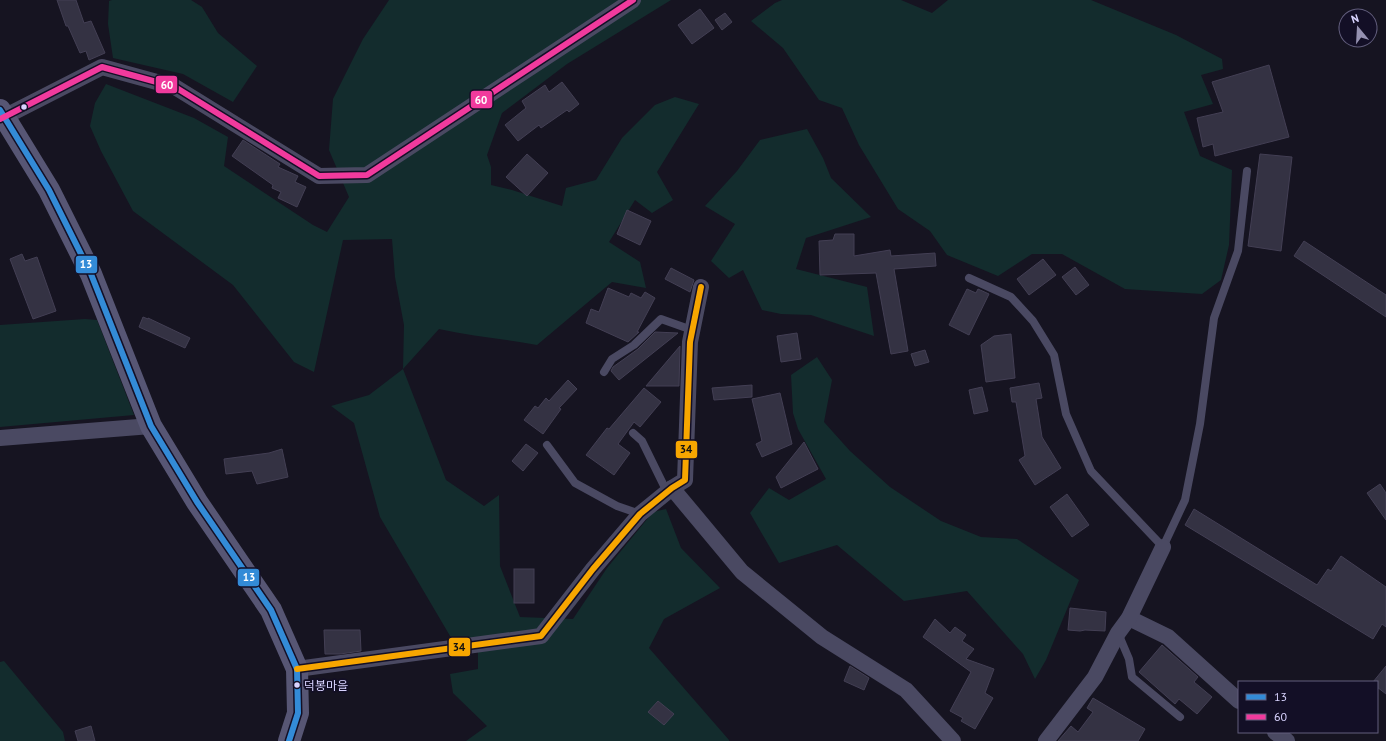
<svg xmlns="http://www.w3.org/2000/svg" width="1386" height="741" font-family="'PT Sans','Noto Sans KR',sans-serif">
	<rect width="100%" height="100%" fill="#161421"/>
	<g fill="#132c2d">
		<path d="M 112,0 L 191,0 L 202,7 L 218,33 L 257,66 L 233,102 L 183,74 L 113,58 L 108,24 L 109,1 Z"/>
		<path d="M 389,0 L 671,0 L 567,64 L 502,113 L 487,155 L 491,167 L 491,185 L 512,190 L 562,206 L 566,188 L 596,180 L 622,138 L 655,105 L 675,97 L 699,104 L 657,172 L 673,200 L 652,213 L 635,200 L 609,242 L 640,262 L 646,288 L 612,282 L 537,345 C 504,339 471,336 439,329 L 403,369 L 446,480 L 484,506 L 499,495 L 500,566 L 520,617 L 573,619 L 607,568 L 653,512 L 666,509 L 681,548 L 720,588 L 664,619 L 649,648 L 729,740 L 729,741 L 466,741 L 487,726 L 453,693 L 450,674 L 478,669 L 478,638 L 453,641 L 380,517 L 354,423 L 331,406 L 369,395 L 403,369 L 404,325 L 395,277 L 392,239 L 343,240 L 314,372 L 294,362 L 233,285 L 133,211 L 101,151 L 90,126 L 95,103 L 106,84 L 194,118 L 228,137 L 224,166 L 313,225 L 327,232 L 349,197 L 329,150 L 333,99 L 363,39 Z"/>
		<path d="M 782,0 L 901,0 L 932,13 L 948,0 L 1091,0 L 1176,35 L 1222,59 L 1223,69 L 1201,75 L 1213,104 L 1184,112 L 1200,156 L 1232,170 L 1229,245 L 1221,280 L 1202,294 L 1125,289 L 1062,254 L 1032,254 L 998,276 L 947,255 L 930,231 L 898,209 L 859,145 L 842,108 L 819,100 L 783,48 L 751,21 L 775,3 Z"/>
		<path d="M 807,129 L 823,158 L 831,178 L 871,217 L 806,238 L 796,269 L 867,287 L 874,336 L 811,315 L 781,314 L 762,310 L 743,270 L 729,278 L 711,261 L 735,224 L 705,206 L 737,171 L 760,140 Z"/>
		<path d="M 85,319 L 97,320 L 134,415 L 0,427 L 0,325 Z"/>
		<path d="M 817,357 L 832,380 L 824,422 L 850,451 L 890,487 L 941,521 L 981,537 L 1017,539 L 1079,580 L 1046,660 L 1035,679 L 1023,654 L 967,591 L 904,601 L 837,545 L 779,563 L 750,513 L 769,488 L 789,500 L 826,479 L 798,429 L 793,413 L 791,375 Z"/>
		<path d="M 4,661 L 63,732 L 65,741 L 0,741 L 0,662 Z"/>
	</g>
	<g fill="#343243" stroke="#433f54">
		<path d="M 57,0 L 76,0 L 84,23 L 91,21 L 105,53 L 89,60 L 86,51 L 80,53 L 68,26 L 66,26 Z"/>
		<path d="M 700,9 L 714,28 L 692,44 L 678,25 Z"/>
		<path d="M 725,13 L 732,22 L 722,30 L 715,20 Z"/>
		<path d="M 1269,65 L 1289,137 L 1215,156 L 1213,144 L 1203,147 L 1197,118 L 1223,112 L 1212,82 Z"/>
		<path d="M 562,82 L 579,104 L 569,112 L 567,110 L 541,128 L 539,125 L 518,141 L 505,125 L 526,108 L 522,101 L 545,85 L 549,92 Z"/>
		<path d="M 243,140 L 280,164 L 278,167 L 298,176 L 295,182 L 306,187 L 297,207 L 278,198 L 281,192 L 272,188 L 273,185 L 232,156 Z"/>
		<path d="M 527,154 L 548,173 L 527,196 L 506,177 Z"/>
		<path d="M 1260,154 L 1292,157 L 1281,251 L 1248,246 Z"/>
		<path d="M 627,210 L 651,221 L 640,245 L 617,234 Z"/>
		<path d="M 835,234 L 854,234 L 854,256 L 890,250 L 891,256 L 935,253 L 936,266 L 894,269 L 908,351 L 891,354 L 876,273 L 820,275 L 819,241 L 833,240 Z"/>
		<path d="M 1304,241 L 1386,295 L 1386,317 L 1294,256 Z"/>
		<path d="M 22,254 L 25,261 L 37,257 L 56,311 L 33,319 L 10,259 Z"/>
		<path d="M 1043,259 L 1056,275 L 1029,295 L 1017,279 Z"/>
		<path d="M 1075,267 L 1089,285 L 1076,295 L 1062,277 Z"/>
		<path d="M 671,268 L 694,280 L 690,292 L 665,279 Z"/>
		<path d="M 608,288 L 629,297 L 631,293 L 641,298 L 645,292 L 655,298 L 637,332 L 639,332 L 628,342 L 586,323 L 591,309 L 599,312 Z"/>
		<path d="M 967,289 L 976,293 L 978,289 L 989,294 L 969,335 L 949,325 Z"/>
		<path d="M 143,317 L 148,319 L 148,318 L 190,338 L 185,348 L 139,327 Z"/>
		<path d="M 655,332 L 678,333 L 619,380 L 611,371 L 613,367 L 638,349 Z"/>
		<path d="M 797,333 L 801,359 L 781,362 L 777,336 Z"/>
		<path d="M 1011,334 L 1015,378 L 986,382 L 981,345 L 994,336 Z"/>
		<path d="M 680,346 L 679,386 L 646,386 Z"/>
		<path d="M 925,350 L 929,362 L 915,366 L 911,354 Z"/>
		<path d="M 568,380 L 577,389 L 559,408 L 561,409 L 543,434 L 524,420 L 535,406 L 538,408 L 546,398 L 549,401 Z"/>
		<path d="M 1039,383 L 1042,398 L 1036,399 L 1042,437 L 1061,468 L 1035,485 L 1019,460 L 1025,456 L 1016,402 L 1012,402 L 1010,388 Z"/>
		<path d="M 752,385 L 752,397 L 714,400 L 712,388 Z"/>
		<path d="M 982,387 L 988,411 L 974,414 L 969,390 Z"/>
		<path d="M 644,388 L 661,402 L 640,427 L 634,422 L 618,444 L 630,453 L 614,475 L 586,455 L 607,428 L 609,429 Z"/>
		<path d="M 780,393 L 792,444 L 762,457 L 756,444 L 762,441 L 752,399 Z"/>
		<path d="M 804,442 L 818,469 L 781,488 L 776,477 Z"/>
		<path d="M 526,444 L 538,453 L 523,471 L 512,461 Z"/>
		<path d="M 282,449 L 288,477 L 257,484 L 252,471 L 226,474 L 224,459 L 269,453 Z"/>
		<path d="M 1380,484 L 1386,493 L 1386,520 L 1367,493 Z"/>
		<path d="M 1067,494 L 1089,525 L 1072,537 L 1050,507 Z"/>
		<path d="M 1194,509 L 1317,585 L 1328,569 L 1331,571 L 1341,556 L 1386,587 L 1386,627 L 1382,624 L 1373,639 L 1185,525 Z"/>
		<rect x="514" y="569" width="20" height="34"/>
		<path d="M 1070,608 L 1106,612 L 1105,631 L 1085,630 L 1080,631 L 1068,630 Z"/>
		<path d="M 935,619 L 950,633 L 955,627 L 966,635 L 962,641 L 974,649 L 966,659 L 994,669 L 985,693 L 993,698 L 975,729 L 961,721 L 963,718 L 950,711 L 971,672 L 923,637 Z"/>
		<path d="M 324,630 L 360,630 L 361,651 L 340,654 L 325,654 Z"/>
		<path d="M 1162,645 L 1198,677 L 1194,682 L 1212,697 L 1197,714 L 1179,699 L 1175,704 L 1139,672 Z"/>
		<path d="M 850,666 L 869,678 L 864,690 L 844,681 Z"/>
		<path d="M 1386,666 L 1386,694 L 1377,687 L 1377,682 L 1373,682 Z"/>
		<path d="M 1093,698 L 1145,729 L 1138,741 L 1058,741 L 1071,726 L 1078,732 L 1093,712 L 1087,708 Z"/>
		<path d="M 658,701 L 674,714 L 664,725 L 648,712 Z"/>
		<path d="M 91,726 L 95,741 L 78,741 L 75,731 Z"/>
	</g>
	<g fill="none" stroke-linecap="round" stroke-linejoin="round">
		<g stroke="#4a4962" stroke-width="8">
			<path d="M 969,278 L 1011,297 L 1033,321 L 1054,355 L 1066,414 L 1091,471 L 1163,547 L 1185,500 L 1200,424 L 1214,318 L 1238,251 L 1247,171"/>
			<path d="M 604,372 L 612,359 L 634,345 L 661,319 L 692,330"/>
			<path d="M 633,433 L 642,441 L 667,492"/>
			<path d="M 547,445 L 575,483 L 617,506 L 640,514"/>
			<path d="M 1118,633 L 1129,659 L 1132,677 L 1180,717"/>
		</g>
		<g stroke="#4a4962" stroke-width="16">
			<path d="M 0,119 L 102,67 L 175,87 L 319,176 L 367,175 L 633,0"/>
			<path d="M 0,438 L 151,426"/>
			<path d="M 672,488 L 742,572 L 822,637 L 906,690 L 953,741"/>
			<path d="M 1129,618 L 1168,637 L 1239,701"/>
			<path d="M 297,669 L 541,636 L 593,569 L 640,514 L 672,488 L 685,480 L 690,342 L 701,287"/>
			<path d="M 1275,732 L 1287,741"/>
			<path d="M 1046,741 L 1095,677 L 1118,633 L 1129,618 L 1163,547"/>
		</g>
		<path stroke="#575674" stroke-width="22" d="M 0,110 L 49,190 L 91,274 L 151,426 L 197,502 L 271,610 L 297,669 L 298,713 L 289,741"/>
		<g stroke="#130f26" stroke-width="9">
			<path id="bus-1" d="M 0,110 L 49,190 L 91,274 L 151,426 L 197,502 L 271,610 L 297,669 L 298,713 L 289,741"/>
		</g>
		<g stroke="#130f26" stroke-width="9">
			<path id="bus-2" d="M 0,119 L 102,67 L 175,87 L 319,176 L 367,175 L 633,0"/>
		</g>
		<g stroke="#130f26" stroke-width="9">
			<path id="bus-3" d="M 297,669 L 541,636 L 593,569 L 640,514 L 672,488 L 685,480 L 690,342 L 701,287"/>
		</g>
		<use href="#bus-1" stroke="#338bd7" stroke-width="6"/>
		<use href="#bus-2" stroke="#f13a9d" stroke-width="6"/>
		<use href="#bus-3" stroke="#f7a600" stroke-width="6"/>
	</g>
	<g fill="#d9d4ff" stroke="#130f26" stroke-width="1.5">
		<circle cx="24" cy="107" r="3.5"/>
		<circle cx="297" cy="685" r="3.5"/>
	</g>
	<g text-anchor="middle" dominant-baseline="central" stroke-width="3.5" stroke-linejoin="round" paint-order="stroke">
		<g font-size="12" fill="#d9d4ff" stroke="#130f26" text-anchor="start">
			<text x="304" y="685">덕봉마을</text>
		</g>
	</g>
	<g stroke="#130f26" stroke-width="1.5">
		<rect x="155" y="75" width="23" height="19" rx="4" fill="#f13a9d"/>
		<rect x="470" y="90" width="23" height="19" rx="4" fill="#f13a9d"/>
		<rect x="75" y="255" width="23" height="19" rx="4" fill="#338bd7"/>
		<rect x="675" y="440" width="23" height="19" rx="4" fill="#f7a600"/>
		<rect x="237" y="568" width="23" height="19" rx="4" fill="#338bd7"/>
		<rect x="448" y="637" width="23" height="20" rx="4" fill="#f7a600"/>
	</g>
	<g font-size="11" text-anchor="middle" font-weight="bold" fill="#fff">
		<text x="167" y="89">60</text>
		<text x="481" y="104">60</text>
		<text x="86" y="268">13</text>
		<text x="249" y="581">13</text>
	</g>
	<g font-size="11" text-anchor="middle" font-weight="bold" fill="#111">
		<text x="686" y="453">34</text>
		<text x="459" y="651">34</text>
	</g>
	<rect x="1238" y="681" width="140" height="52" fill="#130f26" stroke="#625e7d"/>
	<rect x="1246" y="694" width="20" height="6" fill="#338bd7" stroke="#625e7d"/>
	<text x="1274" y="701" font-size="12" fill="#d9d4ff">13</text>
	<rect x="1246" y="714" width="20" height="6" fill="#f13a9d" stroke="#625e7d"/>
	<text x="1274" y="721" font-size="12" fill="#d9d4ff">60</text>
	<g transform="translate(1358 28) rotate(342)"><circle r="19" fill="#130f26" stroke="#625e7d"/>
	<path d="M0-3L7 15L0 10L-7 15Z" fill="#9591b1"/>
	<text y="-6" font-size="11" font-weight="bold" text-anchor="middle" fill="#d9d4ff">N</text>
	</g>
</svg>
